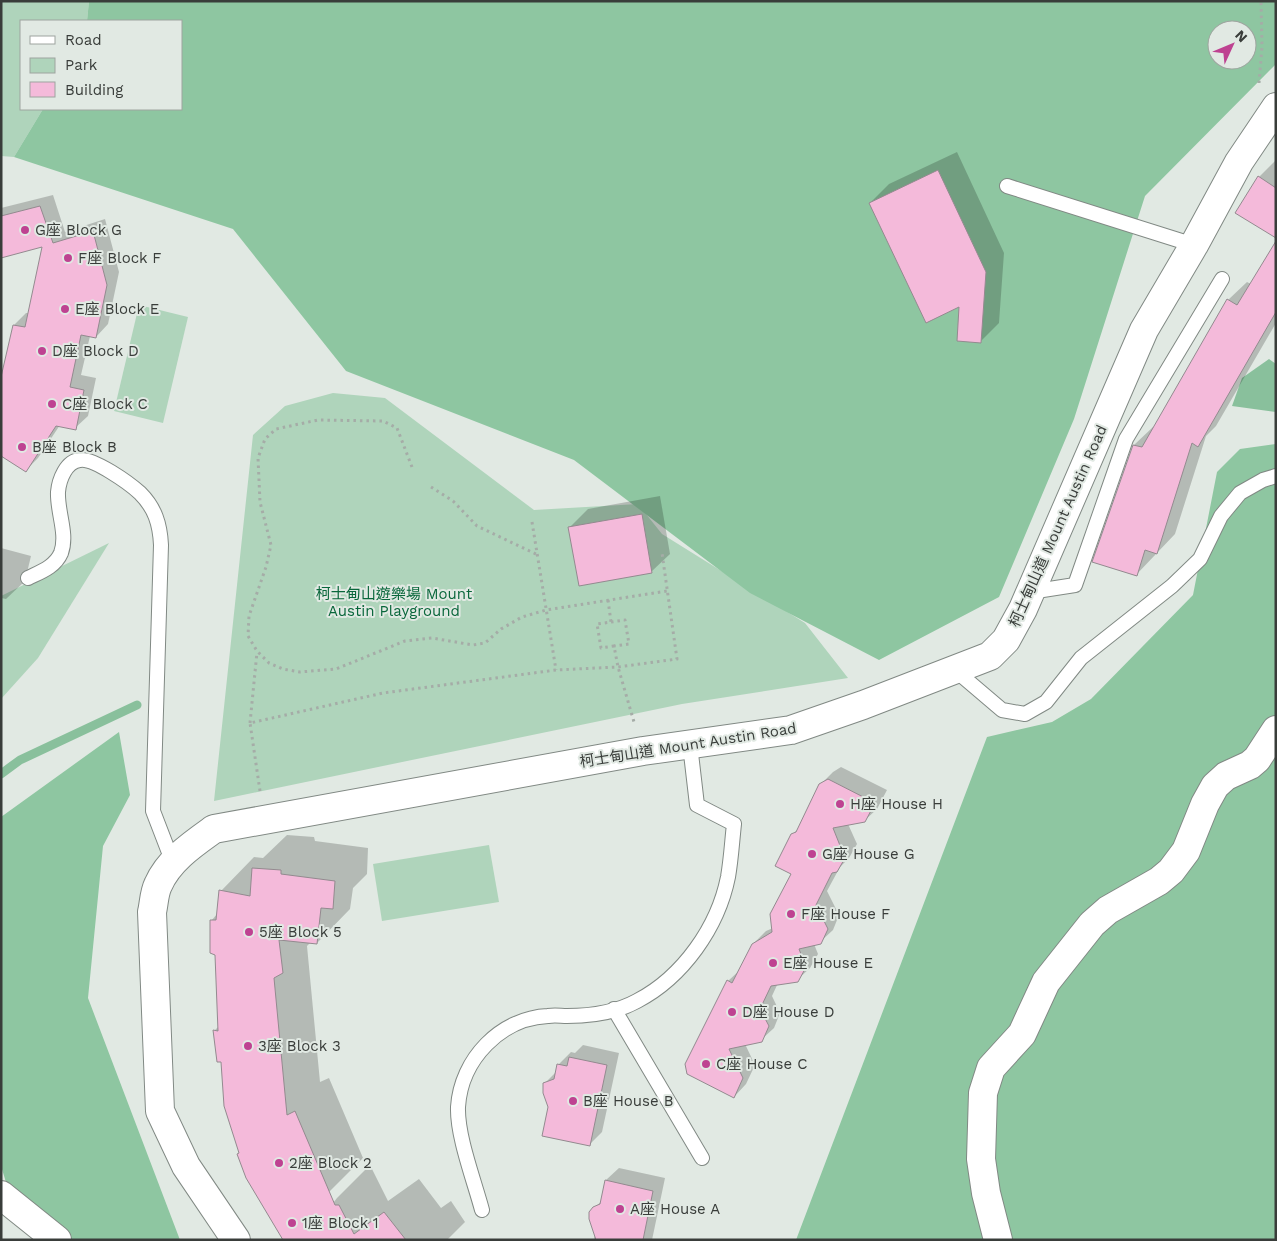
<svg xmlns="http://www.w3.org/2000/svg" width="1277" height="1241" font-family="'Work Sans','Noto Sans TC',sans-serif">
	<rect width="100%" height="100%" fill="#e1e9e3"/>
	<g fill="#afd4bb">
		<path d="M 1,1 L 89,1 L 87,21 L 21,21 L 21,109 L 43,109 L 14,157 L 1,156 Z"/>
		<path d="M 139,305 L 188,317 L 163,423 L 114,411 Z"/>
		<path d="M 333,393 L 385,398 L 534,510 L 638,504 L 662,534 L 805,623 L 848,678 L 682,704 L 214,801 L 253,435 L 285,406 Z"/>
		<path d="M 109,543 L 38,658 L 1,699 L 1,596 Z"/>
		<path d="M 489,845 L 499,902 L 382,921 L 373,864 Z"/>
	</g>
	<g fill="#8ec6a1" fill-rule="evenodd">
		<path d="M 89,1 L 1276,1 L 1276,64 L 1145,196 L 1074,419 L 999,597 L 879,660 L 750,593 L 574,460 L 346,371 L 233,229 L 14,157 L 43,109 L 181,109 L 181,21 L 87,21 ZM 1217,30 L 1247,30 L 1247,60 L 1217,60 Z"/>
		<path d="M 1276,444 L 1276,1240 L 796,1240 L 987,737 L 1052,722 L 1091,699 L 1193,595 L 1217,472 L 1240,449 Z"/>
		<path d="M 119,732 L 130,795 L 103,846 L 88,998 L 180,1240 L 50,1240 L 13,1205 L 1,1166 L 1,817 Z"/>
	</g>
	<path fill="#89c09c" d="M 1269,359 L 1276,364 L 1276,412 L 1232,406 L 1242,378 Z"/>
	<g fill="#0003">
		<path d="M 957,152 L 1004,253 L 999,323 L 980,342 L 961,305 L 870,203 L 889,184 Z"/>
		<path d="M 1276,160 L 1276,237 L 1259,177 Z"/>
		<path d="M 53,195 L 65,232 L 105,219 L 119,272 L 108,324 L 96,337 L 90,336 L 81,375 L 96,378 L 88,416 L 75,428 L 60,425 L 38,458 L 26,470 L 14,325 L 26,313 L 29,313 L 43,245 L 1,257 L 1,208 Z"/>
		<path d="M 1276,243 L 1276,323 L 1216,426 L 1206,436 L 1175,534 L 1136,575 L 1094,561 L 1134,445 L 1153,427 L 1155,427 L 1228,300 L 1247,282 L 1251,284 Z"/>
		<path d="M 660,496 L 670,554 L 651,572 L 569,528 L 588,509 Z"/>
		<path d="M 1,548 L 31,556 L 25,581 L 6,599 L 1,598 Z"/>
		<path d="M 841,767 L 887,790 L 877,809 L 864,821 L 848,824 L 857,844 L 849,858 L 840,867 L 827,891 L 839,915 L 833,930 L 820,942 L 814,944 L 818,954 L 810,968 L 797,980 L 778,983 L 772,996 L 780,1013 L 774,1028 L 761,1040 L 745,1044 L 755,1065 L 746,1084 L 734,1097 L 688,1073 L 728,981 L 741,969 L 753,944 L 766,931 L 773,928 L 792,873 L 792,835 L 799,828 L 820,785 L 833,772 Z"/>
		<path d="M 287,835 L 314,837 L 315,841 L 368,848 L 367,874 L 353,888 L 350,909 L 317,943 L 311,942 L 307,946 L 320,1082 L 329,1078 L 363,1158 L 329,1192 L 240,1152 L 222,1061 L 214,1031 L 219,1026 L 217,955 L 211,921 L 218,913 L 221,891 L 254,857 L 263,858 Z"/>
		<path d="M 583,1045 L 619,1053 L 602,1132 L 589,1145 L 549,1107 L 544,1084 L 557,1071 L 558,1065 L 571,1052 L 575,1053 Z"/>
		<path d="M 370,1165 L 388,1201 L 419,1179 L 441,1208 L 451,1201 L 465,1222 L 447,1240 L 304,1240 L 337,1198 Z"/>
		<path d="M 619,1168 L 665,1178 L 652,1240 L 594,1240 L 595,1233 L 594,1208 L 603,1200 L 606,1180 Z"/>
	</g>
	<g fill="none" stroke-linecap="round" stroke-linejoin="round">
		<path stroke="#89c09c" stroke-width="9" d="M 1,774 L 20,760 L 137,705"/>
	</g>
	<g fill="#f4bada" stroke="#938a8f">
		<path d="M 938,170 L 986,272 L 981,343 L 957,341 L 959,307 L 926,323 L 869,203 Z"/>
		<path d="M 1258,176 L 1276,188 L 1276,238 L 1235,213 Z"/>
		<path d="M 40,206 L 53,243 L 93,231 L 107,285 L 96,338 L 81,335 L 70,387 L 84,390 L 76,430 L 56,426 L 26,472 L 1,456 L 1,377 L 13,325 L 25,327 L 42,247 L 1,258 L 1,216 Z"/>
		<path d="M 1276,241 L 1276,312 L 1198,447 L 1192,443 L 1157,554 L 1145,550 L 1137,576 L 1092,562 L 1133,445 L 1142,447 L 1227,299 L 1237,305 Z"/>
		<path d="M 642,514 L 652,573 L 579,586 L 568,527 Z"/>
		<path d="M 828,779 L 875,803 L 865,822 L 833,828 L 845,858 L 837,872 L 832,873 L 816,905 L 828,929 L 821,944 L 799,949 L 806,967 L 798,982 L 771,986 L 760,1009 L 769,1026 L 762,1042 L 729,1049 L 743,1078 L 734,1098 L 687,1074 L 685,1064 L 727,980 L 732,983 L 752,944 L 772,932 L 770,914 L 791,874 L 775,866 L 791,834 L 796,832 L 819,784 Z"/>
		<path d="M 252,868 L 281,870 L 281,874 L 335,881 L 333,909 L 321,908 L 317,944 L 279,940 L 283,973 L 274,978 L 287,1115 L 295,1111 L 335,1205 L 339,1205 L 354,1234 L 384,1212 L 406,1240 L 283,1240 L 246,1178 L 237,1154 L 239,1153 L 224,1106 L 221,1062 L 217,1062 L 213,1030 L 218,1031 L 215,955 L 210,953 L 210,920 L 216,920 L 219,890 L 250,896 Z"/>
		<path d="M 569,1057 L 607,1065 L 590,1146 L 542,1136 L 548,1107 L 543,1093 L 543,1083 L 554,1079 L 557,1064 L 567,1066 Z"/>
		<path d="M 605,1180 L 653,1191 L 643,1240 L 596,1240 L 589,1219 L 589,1212 L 593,1207 L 600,1204 Z"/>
	</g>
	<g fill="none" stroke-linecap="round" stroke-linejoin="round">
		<g stroke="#818984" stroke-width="16">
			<g id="lane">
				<path d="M 1007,186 L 1194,245"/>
				<path d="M 28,578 C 40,572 55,567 61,553 C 68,534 57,512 58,492 C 59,480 66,461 80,460 C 94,458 129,483 140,493 C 155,508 160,524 161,545 L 153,811 L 173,863"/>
				<path d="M 1030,592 L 1075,585 L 1126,439 L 1222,279"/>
				<path d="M 955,670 L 1002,710 L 1025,714 L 1046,702 L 1081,658 L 1172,586 L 1200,559 L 1221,516 L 1240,493 L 1263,480 L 1276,476"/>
				<path d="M 614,1009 L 702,1158"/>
				<path d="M 482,1210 C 474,1180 457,1136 458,1107 C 461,1059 501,1018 548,1016 C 555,1015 561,1016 567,1016 C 590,1016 617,1012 637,1001 C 683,977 718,927 728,877 C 731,860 732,842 734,824 L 697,805 L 690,745"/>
			</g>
		</g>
		<g stroke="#818984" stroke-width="30">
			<g id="street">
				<path d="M 1,1195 L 57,1240"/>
				<path d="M 236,1240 L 186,1166 L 160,1111 L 152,912 C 154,904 154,893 158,885 C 169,860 193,844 214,829 L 643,751 L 791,730 L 863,705 L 990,656 L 1006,640 L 1023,609 L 1144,330 L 1194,245 L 1239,162 L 1276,107"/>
				<path d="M 998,1240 L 986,1193 L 981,1159 L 983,1093 L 991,1068 L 1022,1034 L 1046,982 L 1092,924 L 1108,910 L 1159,881 L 1171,871 L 1186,851 L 1205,804 L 1215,786 L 1226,776 L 1250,765 L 1257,759 L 1276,730"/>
			</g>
		</g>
		<g stroke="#a5aca7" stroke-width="3" stroke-dasharray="2.5 4" stroke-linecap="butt">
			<path d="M 1259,83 L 1262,47 L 1261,1"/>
			<path d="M 412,467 L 397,428 L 383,421 L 318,420 L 276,429 L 265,439 L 258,458 L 260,502 L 271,545 L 266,567 L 249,616 L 248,636 L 257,651 L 269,663 L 283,669 L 300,672 L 336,669 L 405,641 L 432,638 L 473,645 L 485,643 L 501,629 L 522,617 L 546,610 L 667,591"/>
			<path d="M 431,487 L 453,501 L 477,526 L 538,555"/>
			<path d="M 532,522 L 556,670"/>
			<path d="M 608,600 L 611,622 L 597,624 L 601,648 L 614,646 L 618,667 L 634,722"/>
			<path d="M 611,622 L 625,620 L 629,644 L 614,646"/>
			<path d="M 250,723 L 257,652"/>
			<path d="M 260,791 L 250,723 L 383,693 L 556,670 L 618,667 L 677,659 L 662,553"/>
		</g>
		<use href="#lane" stroke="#fff" stroke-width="14"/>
		<use href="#street" stroke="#fff" stroke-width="28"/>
	</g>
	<g fill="#be4291" stroke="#e1e9e3" stroke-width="2">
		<circle cx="25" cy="230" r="5"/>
		<circle cx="68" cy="258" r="5"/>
		<circle cx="65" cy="309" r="5"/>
		<circle cx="42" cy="351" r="5"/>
		<circle cx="52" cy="404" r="5"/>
		<circle cx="22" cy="447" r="5"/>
		<circle cx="840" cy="804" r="5"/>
		<circle cx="812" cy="854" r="5"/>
		<circle cx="791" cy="914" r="5"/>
		<circle cx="249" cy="932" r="5"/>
		<circle cx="773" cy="963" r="5"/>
		<circle cx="732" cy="1012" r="5"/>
		<circle cx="248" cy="1046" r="5"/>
		<circle cx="706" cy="1064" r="5"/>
		<circle cx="573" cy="1101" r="5"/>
		<circle cx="279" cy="1163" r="5"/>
		<circle cx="620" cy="1209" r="5"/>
		<circle cx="292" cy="1223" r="5"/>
	</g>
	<g text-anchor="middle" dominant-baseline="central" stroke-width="4" stroke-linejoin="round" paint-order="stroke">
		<g font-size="15" fill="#393d3a" stroke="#e1e9e3" text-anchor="start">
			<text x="35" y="230">G座 Block G</text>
			<text x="78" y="258">F座 Block F</text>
			<text x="75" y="309">E座 Block E</text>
			<text x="52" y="351">D座 Block D</text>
			<text x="62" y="404">C座 Block C</text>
			<text x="32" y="447">B座 Block B</text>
			<text x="850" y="804">H座 House H</text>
			<text x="822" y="854">G座 House G</text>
			<text x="801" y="914">F座 House F</text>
			<text x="259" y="932">5座 Block 5</text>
			<text x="783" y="963">E座 House E</text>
			<text x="742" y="1012">D座 House D</text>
			<text x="258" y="1046">3座 Block 3</text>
			<text x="716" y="1064">C座 House C</text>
			<text x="583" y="1101">B座 House B</text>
			<text x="289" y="1163">2座 Block 2</text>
			<text x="630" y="1209">A座 House A</text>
			<text x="302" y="1223">1座 Block 1</text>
		</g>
		<g font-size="15" fill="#393d3a" stroke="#e1e9e3">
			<text transform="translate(1058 526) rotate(-66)">柯士甸山道 Mount Austin Road</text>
			<text transform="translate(688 745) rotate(-9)">柯士甸山道 Mount Austin Road</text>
		</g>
		<g font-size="15" fill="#09673b" stroke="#e1e9e3">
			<text x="394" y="594">柯士甸山遊樂場 Mount<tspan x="394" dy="17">Austin Playground</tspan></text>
		</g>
	</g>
	<rect width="1277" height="1241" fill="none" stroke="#393d3a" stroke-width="5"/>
	<rect x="20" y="20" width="162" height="90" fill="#e1e9e3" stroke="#9ea49f"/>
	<rect x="30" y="36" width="25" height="8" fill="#ffffff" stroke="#9ea49f"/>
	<text x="65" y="45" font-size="15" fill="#393d3a">Road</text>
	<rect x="30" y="58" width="25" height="15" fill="#afd4bb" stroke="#9ea49f"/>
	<text x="65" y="70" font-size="15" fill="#393d3a">Park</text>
	<rect x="30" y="82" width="25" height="15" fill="#f4bada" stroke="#9ea49f"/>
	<text x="65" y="95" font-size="15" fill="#393d3a">Building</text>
	<g transform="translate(1232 45) rotate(46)"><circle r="24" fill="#e1e9e3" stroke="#9ea49f"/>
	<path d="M0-4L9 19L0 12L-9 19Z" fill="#be4291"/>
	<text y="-8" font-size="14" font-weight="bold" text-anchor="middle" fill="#393d3a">N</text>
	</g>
</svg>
